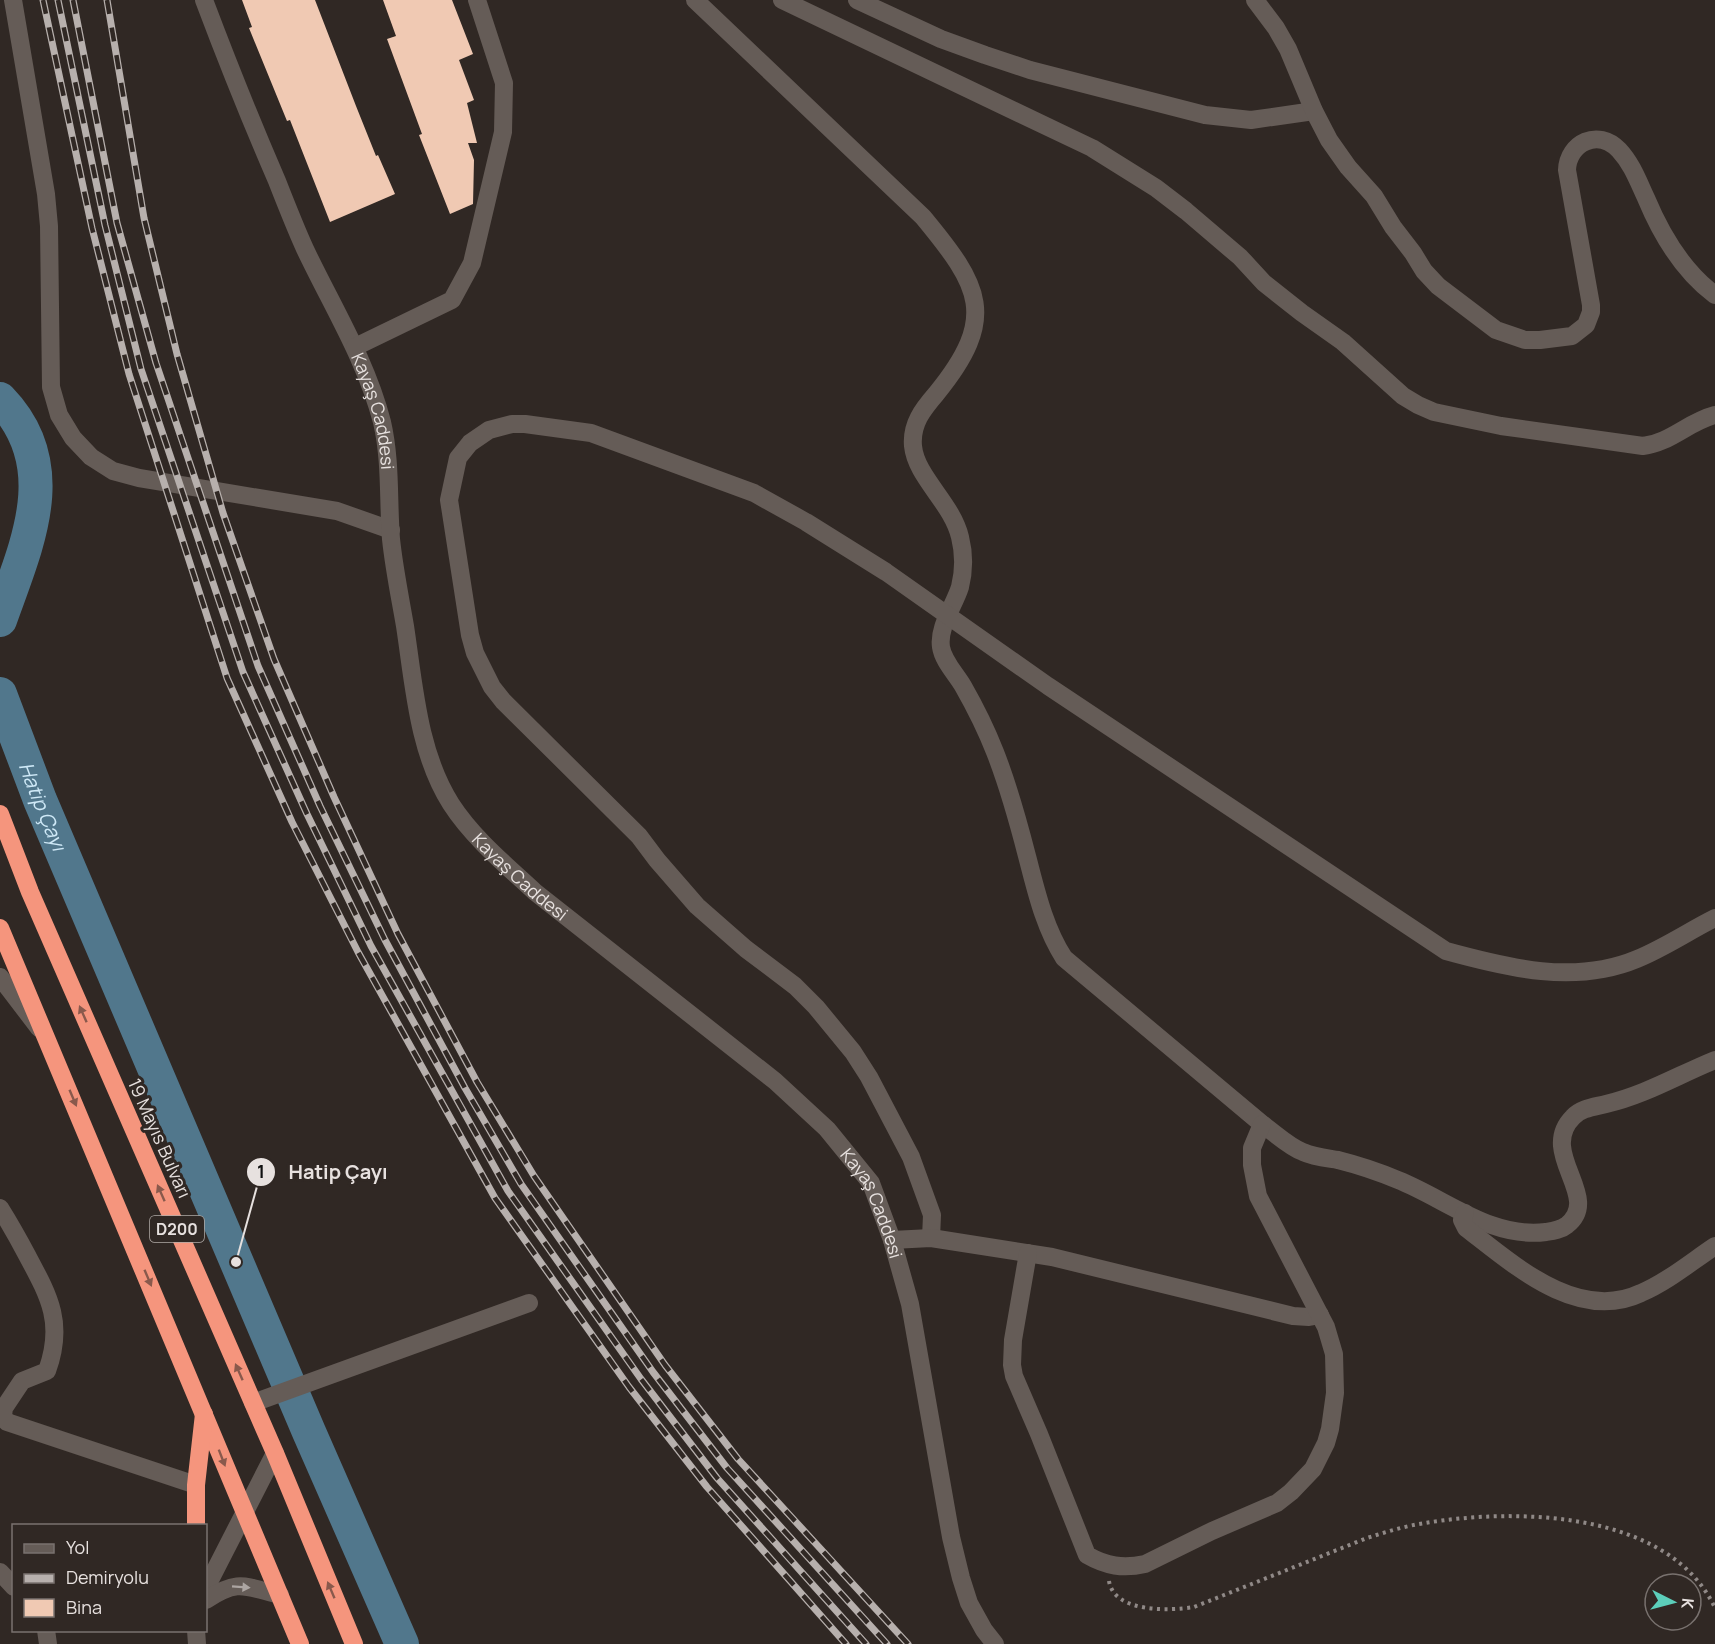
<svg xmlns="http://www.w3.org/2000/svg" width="1715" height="1644" font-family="Manrope,sans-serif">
	<rect width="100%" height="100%" fill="#302824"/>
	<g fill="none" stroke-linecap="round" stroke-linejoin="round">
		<g stroke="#51778c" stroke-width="34">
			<path d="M 0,399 C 65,466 26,546 0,620"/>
			<path id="s1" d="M 0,694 L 40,800 L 309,1432 L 402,1644"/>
		</g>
	</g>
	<g fill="#f0c9b3">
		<path d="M 242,0 L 315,0 L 356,106 L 376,156 L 378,155 L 395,194 L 330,222 L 290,120 L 287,121 L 249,28 L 252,27 Z"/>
		<path d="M 383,0 L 452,0 L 473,54 L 459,60 L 474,100 L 467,103 L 477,143 L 468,143 L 474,160 L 473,204 L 450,214 L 419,135 L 422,134 L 387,39 L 396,36 Z"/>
	</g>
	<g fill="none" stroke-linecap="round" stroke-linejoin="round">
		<path stroke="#908987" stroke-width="4" stroke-dasharray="3 4.5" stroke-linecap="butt" d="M 1109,1581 C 1114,1613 1170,1611 1194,1607 L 1367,1538 C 1386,1532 1405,1526 1425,1523 C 1516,1508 1669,1510 1715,1608"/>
		<g stroke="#655c57" stroke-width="18">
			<path d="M 13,0 L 46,194 L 49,226 L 51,387 L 59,415 L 73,438 L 91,457 L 113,471 L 139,478 L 337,511 L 391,530"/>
			<path id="s2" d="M 204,0 C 227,61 251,121 277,181 C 286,204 295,227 305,249 C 332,306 366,360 382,422 C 391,461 388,500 391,539 C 394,568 400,597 405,626 C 414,685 418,752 451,804 C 473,838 506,865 535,892 L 775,1081 L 827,1129 L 871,1183 L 892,1240 L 910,1304 L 951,1537 L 961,1578 L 969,1603 L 984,1630 L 995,1644"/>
			<path d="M 695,0 L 923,217 C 980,286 999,317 936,394 C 923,409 911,424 913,446 C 916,477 952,503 960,537 C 964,553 964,571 960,587 C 954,606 938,627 941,647 C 943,661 956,674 963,686 C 975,707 986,729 995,752 C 1008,785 1018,821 1027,856 C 1036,890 1044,927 1064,958 L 1262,1124 C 1275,1133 1288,1146 1303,1152 C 1314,1157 1326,1158 1338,1160 C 1358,1165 1379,1172 1398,1180 C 1446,1199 1491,1239 1546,1232 C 1553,1231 1561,1230 1567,1225 C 1603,1197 1537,1153 1573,1117 C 1581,1108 1594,1107 1606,1104 C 1645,1095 1678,1075 1715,1060"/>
			<path d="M 782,0 L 1092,148 L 1156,188 L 1186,211 L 1240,257 L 1264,283 L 1302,313 L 1343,342 L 1403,396 L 1418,405 L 1434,412 L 1501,426 L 1643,446 C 1670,443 1688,422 1715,415"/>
			<path d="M 857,0 L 941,39 L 985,55 L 1030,70 L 1205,115 L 1251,120 L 1314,111"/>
			<path d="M 1255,0 L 1276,28 L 1288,49 L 1314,111 L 1329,140 L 1348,167 L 1374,196 L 1393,227 L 1413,253 L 1424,271 L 1438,286 L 1496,330 L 1525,340 L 1540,340 L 1572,336 L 1586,325 L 1591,312 L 1591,305 L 1567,170 C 1568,143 1598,128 1619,150 C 1632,164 1638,181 1646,198 C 1661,234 1684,272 1715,295"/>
			<path d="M 355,347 L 452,300 L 472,263 L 503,132 L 504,83 L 477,0"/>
			<path d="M 0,977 L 39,1028"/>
			<path d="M 0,1208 C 10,1224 19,1240 28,1257 C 50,1298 64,1324 47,1371 L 22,1381 L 4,1408 L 3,1416 L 7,1422 L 196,1485"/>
			<path d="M 1465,1213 L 1462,1220 L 1466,1228 C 1514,1265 1578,1323 1641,1293 C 1667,1282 1691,1262 1715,1246"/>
			<path d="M 931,1238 L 932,1215 L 911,1157 L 869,1077 L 853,1052 L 816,1007 L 795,986 L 746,949 L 697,906 L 657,860 L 639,836 L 503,701 L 492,687 L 475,653 L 470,635 L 449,500 L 458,458 L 470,443 L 489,430 L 512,424 L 525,424 L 591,433 L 754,493 L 806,522 L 886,572 L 1048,686 L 1446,951 C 1508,968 1575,985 1637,959 C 1664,948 1689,931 1715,918"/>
			<path d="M 892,1240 L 931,1238 L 1052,1257 L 1293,1316 L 1309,1317 L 1320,1315"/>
			<path d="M 1028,1253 L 1013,1340 L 1012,1365 L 1014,1376 L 1039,1434 L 1087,1555 C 1106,1566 1123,1569 1145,1564 L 1212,1531 L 1277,1503 L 1291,1492 L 1313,1469 L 1326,1443 L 1330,1429 L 1335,1393 L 1334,1354 L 1326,1327 L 1258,1196 L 1252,1165 L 1252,1148 L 1262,1124"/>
			<path d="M 253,1403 L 529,1303"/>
			<path d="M 0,1572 L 14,1587"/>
			<path d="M 206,1588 L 275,1453"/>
			<path d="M 206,1600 C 238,1579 244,1586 280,1595"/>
			<path d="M 46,1630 L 48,1644"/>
			<path d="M 196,1630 L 197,1644"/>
		</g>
		<g stroke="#f5957d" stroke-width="18">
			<path d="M 0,814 L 30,892 L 275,1453 L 354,1644"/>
			<path d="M 0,928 L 300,1644"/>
			<path d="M 196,1526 L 196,1485 L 204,1414"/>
		</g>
		<g stroke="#b7b0ad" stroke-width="7">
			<g id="rail">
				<path d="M 43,0 L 92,228 L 129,374 L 227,678 L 292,822 L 358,952 L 495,1198 L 629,1387 L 707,1487 L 846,1644"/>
				<path d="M 58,0 L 105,225 L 141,369 L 243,672 L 307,814 L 371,946 L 508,1191 L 641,1379 L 717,1478 L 866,1644"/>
				<path d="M 73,0 L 117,223 L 156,363 L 258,666 L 320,806 L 385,940 L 465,1088 L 521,1184 L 653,1372 L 727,1468 L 887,1644"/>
				<path d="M 107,0 L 144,218 L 177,354 L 223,513 L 274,659 L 334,797 L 398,934 L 477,1082 L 534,1176 L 665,1365 L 738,1459 L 908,1644"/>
			</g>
		</g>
		<use href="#rail" stroke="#302824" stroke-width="4.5" stroke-dasharray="14" stroke-linecap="butt"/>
	</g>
	<defs><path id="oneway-solid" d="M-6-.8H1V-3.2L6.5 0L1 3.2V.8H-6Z" transform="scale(1.5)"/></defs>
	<g fill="#89594c">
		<use href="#oneway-solid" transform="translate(83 1014) rotate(-114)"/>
		<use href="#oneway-solid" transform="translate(73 1098) rotate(67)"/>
		<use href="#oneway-solid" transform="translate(161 1193) rotate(-114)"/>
		<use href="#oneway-solid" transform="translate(148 1278) rotate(67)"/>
		<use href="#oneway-solid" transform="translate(239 1372) rotate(-114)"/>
		<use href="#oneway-solid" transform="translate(222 1458) rotate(69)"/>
		<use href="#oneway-solid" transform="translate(331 1590) rotate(-113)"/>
	</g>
	<use fill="#aca5a2" href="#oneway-solid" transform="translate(241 1587) rotate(4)"/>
	<g text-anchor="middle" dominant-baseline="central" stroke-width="6" stroke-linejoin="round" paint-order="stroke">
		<rect fill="#302824" stroke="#b0aaa7" stroke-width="1.5" x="150" y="1216" width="54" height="26" rx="4.5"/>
		<g font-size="16" font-weight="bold" fill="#e7e1df">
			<text x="177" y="1229">D200</text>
		</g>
		<g font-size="18" fill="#e7e1df" stroke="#302824">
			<text stroke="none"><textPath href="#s2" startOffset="446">Kayaş Caddesi</textPath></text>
			<text stroke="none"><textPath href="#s2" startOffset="950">Kayaş Caddesi</textPath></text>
			<text transform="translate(160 1138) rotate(66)">19 Mayıs Bulvarı</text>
			<text stroke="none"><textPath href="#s2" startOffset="1436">Kayaş Caddesi</textPath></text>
		</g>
		<g font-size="20" font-style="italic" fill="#cfe9f7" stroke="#302824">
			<text stroke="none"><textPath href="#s1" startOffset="120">Hatip Çayı</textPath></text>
		</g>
	</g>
	<path fill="none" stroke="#e7e1df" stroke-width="2" d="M236 1262L261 1172"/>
	<g fill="#e7e1df" stroke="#302824" stroke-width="2">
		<circle cx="236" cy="1262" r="6"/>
		<circle cx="261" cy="1172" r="15"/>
	</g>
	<g font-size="18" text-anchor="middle" font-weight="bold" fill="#111">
		<text x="261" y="1178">1</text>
	</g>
	<g font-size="20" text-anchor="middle" font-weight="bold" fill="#e7e1df" stroke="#302824" stroke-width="6" stroke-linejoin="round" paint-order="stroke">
		<text x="338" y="1179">Hatip Çayı</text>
	</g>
	<rect x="12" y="1524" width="195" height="108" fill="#302824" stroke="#79726f" stroke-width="1.5"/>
	<rect x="24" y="1544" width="30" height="9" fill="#655c57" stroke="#79726f" stroke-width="1.5"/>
	<text x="66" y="1554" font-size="18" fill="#e7e1df">Yol</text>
	<rect x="24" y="1574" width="30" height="9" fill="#b7b0ad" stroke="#79726f" stroke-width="1.5"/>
	<text x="66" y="1584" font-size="18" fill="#e7e1df">Demiryolu</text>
	<rect x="24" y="1599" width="30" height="18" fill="#f0c9b3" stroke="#79726f" stroke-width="1.5"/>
	<text x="66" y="1614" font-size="18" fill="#e7e1df">Bina</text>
	<g transform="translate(1673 1602) rotate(96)"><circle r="28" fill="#302824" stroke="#79726f" stroke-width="1.5"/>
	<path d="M0-4.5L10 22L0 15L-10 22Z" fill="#5cceba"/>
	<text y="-9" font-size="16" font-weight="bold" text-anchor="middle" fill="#e7e1df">K</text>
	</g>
</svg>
